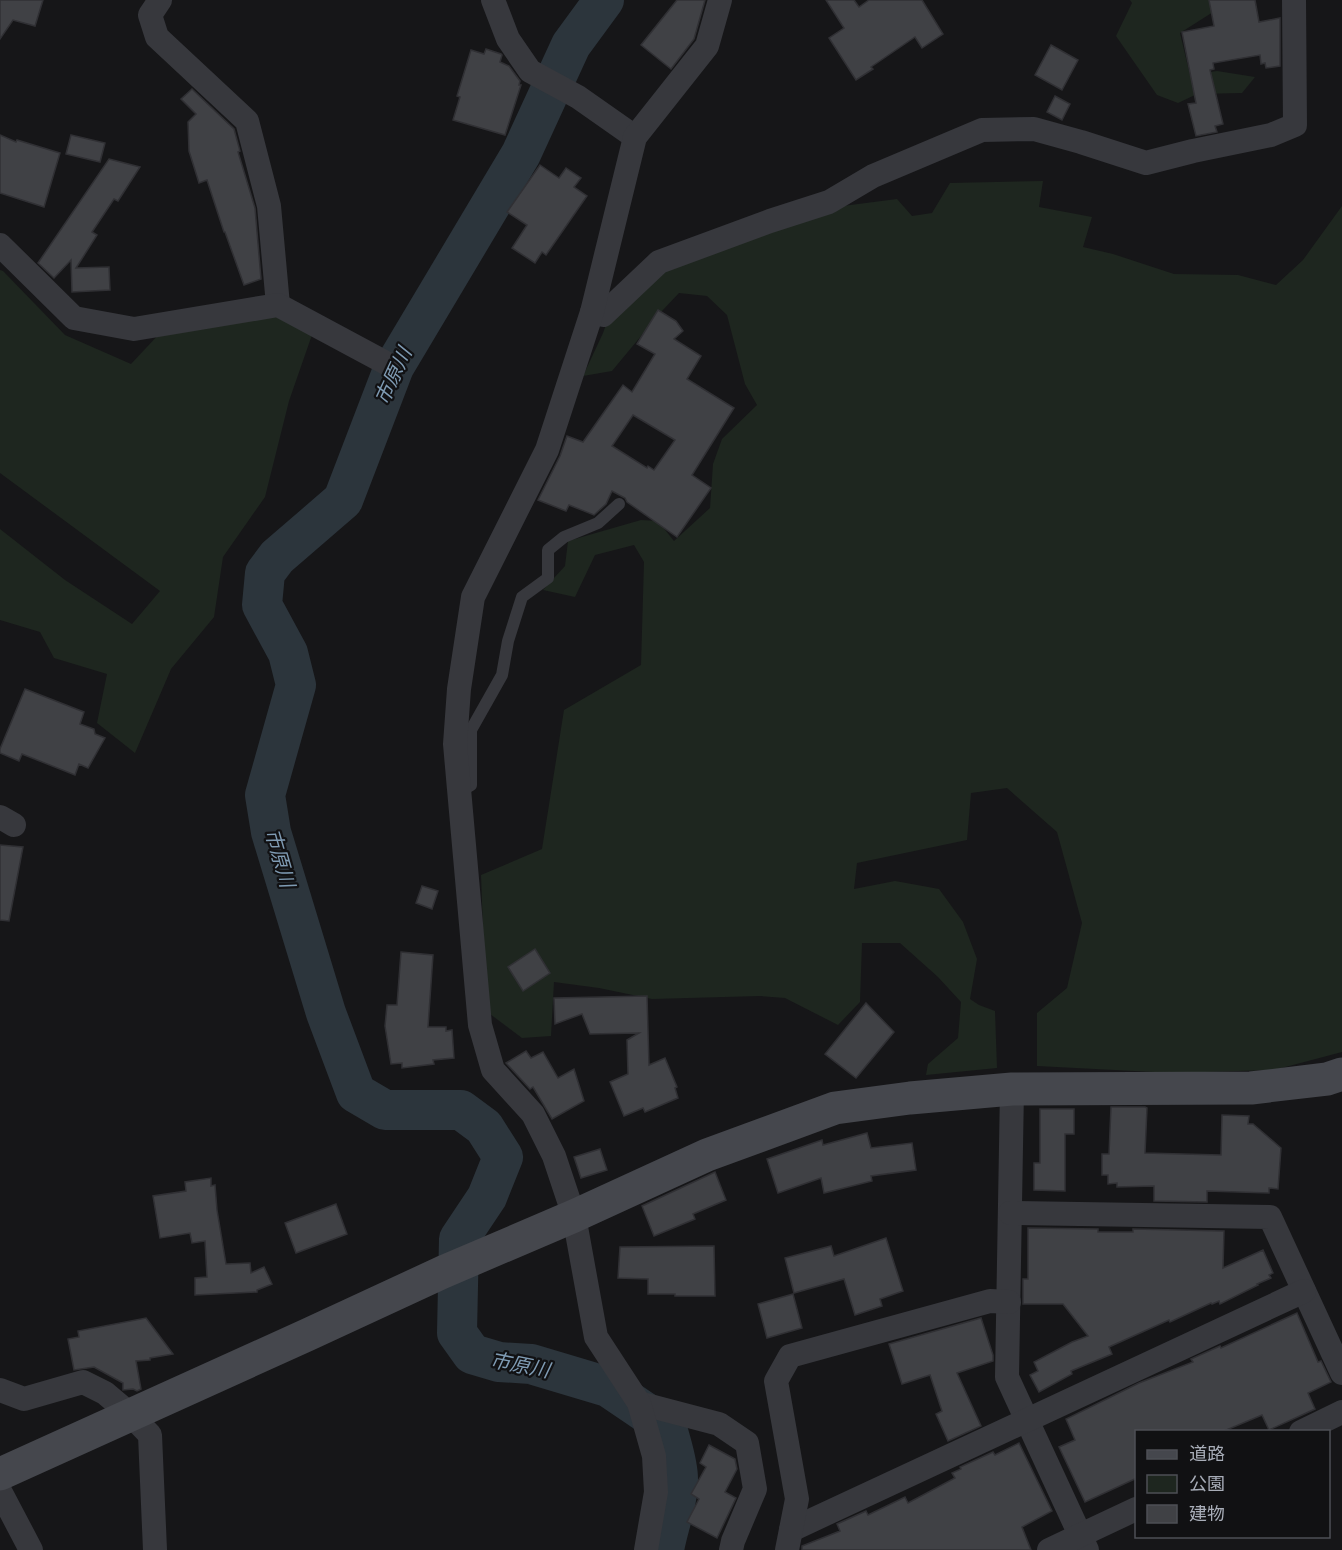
<svg xmlns="http://www.w3.org/2000/svg" width="1342" height="1550" font-family="'Public Sans','Noto Sans JP',sans-serif">
	<rect width="100%" height="100%" fill="#161618"/>
	<g fill="#1e261f">
		<path d="M 1130,0 L 1213,0 L 1213,12 L 1180,33 L 1190,75 L 1217,71 L 1255,77 L 1242,93 L 1197,94 L 1178,103 L 1157,95 L 1116,36 L 1132,3 Z"/>
		<path d="M 1043,181 L 1039,207 L 1092,217 L 1083,247 L 1113,254 L 1174,274 L 1238,275 L 1276,285 L 1303,260 L 1342,206 L 1342,1052 L 1274,1070 L 1173,1073 L 1037,1066 L 1037,1013 L 1067,988 L 1082,923 L 1057,832 L 1007,788 L 971,793 L 967,840 L 857,863 L 854,889 L 895,881 L 939,889 L 963,922 L 977,959 L 970,999 L 979,1005 L 995,1011 L 997,1068 L 926,1075 L 928,1064 L 958,1038 L 961,1002 L 938,977 L 900,943 L 862,943 L 860,1002 L 838,1025 L 785,998 L 760,996 L 652,999 L 599,988 L 554,982 L 551,1036 L 522,1038 L 486,1011 L 481,875 L 542,849 L 564,710 L 641,665 L 644,562 L 634,545 L 595,555 L 575,597 L 543,590 L 565,566 L 568,541 L 641,520 L 658,521 L 674,541 L 710,508 L 713,464 L 722,439 L 757,405 L 745,384 L 727,315 L 707,296 L 679,293 L 661,312 L 612,371 L 583,376 L 603,333 L 613,305 L 662,272 L 835,207 L 897,199 L 912,216 L 932,213 L 950,183 Z"/>
		<path d="M 0,270 L 3,271 L 65,335 L 131,364 L 161,332 L 269,312 L 313,332 L 289,401 L 265,497 L 223,557 L 214,617 L 171,669 L 135,753 L 97,723 L 107,674 L 54,658 L 40,632 L 0,620 L 0,529 L 65,580 L 132,624 L 160,591 L 0,473 Z"/>
	</g>
	<g fill="none" stroke-linecap="round" stroke-linejoin="round">
		<path stroke="#2c353c" stroke-width="40" d="M 604,0 L 571,45 L 521,154 L 394,367 L 343,500 L 277,557 L 265,573 L 262,605 L 288,653 L 296,685 L 265,795 L 271,832 L 326,1013 L 356,1093 L 385,1110 L 461,1110 L 484,1127 L 503,1157 L 487,1197 L 459,1239 L 457,1333 L 472,1354 L 499,1362 L 531,1364 L 608,1387 L 667,1427 C 671,1444 678,1462 678,1479 C 678,1503 668,1527 664,1550"/>
	</g>
	<g fill="#404145" stroke="#303034" stroke-width="1.5" fill-rule="evenodd">
		<path d="M 0,0 L 43,0 L 35,26 L 13,20 L 0,39 Z"/>
		<path d="M 677,0 L 705,0 L 694,39 L 671,69 L 641,45 Z"/>
		<path d="M 826,0 L 854,0 L 859,7 L 869,0 L 922,0 L 943,34 L 922,48 L 915,37 L 871,67 L 873,69 L 856,80 L 829,38 L 844,28 Z"/>
		<path d="M 1209,0 L 1255,0 L 1259,22 L 1280,18 L 1280,66 L 1266,68 L 1265,63 L 1261,64 L 1260,55 L 1213,63 L 1214,69 L 1210,70 L 1223,124 L 1215,126 L 1217,132 L 1196,136 L 1188,104 L 1196,103 L 1182,32 L 1214,26 Z"/>
		<path d="M 1051,45 L 1078,60 L 1062,90 L 1035,75 Z"/>
		<path d="M 486,49 L 501,54 L 502,55 L 500,62 L 509,66 L 520,81 L 519,85 L 521,85 L 505,135 L 453,120 L 460,97 L 457,96 L 471,50 L 484,54 Z"/>
		<path d="M 192,89 L 234,129 L 240,151 L 238,152 L 255,208 L 261,279 L 244,285 L 225,232 L 224,232 L 207,180 L 199,183 L 189,151 L 188,122 L 196,114 L 181,99 Z"/>
		<path d="M 1055,96 L 1070,104 L 1062,120 L 1047,112 Z"/>
		<path d="M 0,135 L 16,142 L 17,140 L 60,153 L 44,207 L 0,193 Z"/>
		<path d="M 71,135 L 105,143 L 100,162 L 66,154 Z"/>
		<path d="M 109,159 L 140,167 L 118,201 L 114,199 L 92,232 L 97,235 L 76,268 L 109,267 L 110,290 L 72,292 L 71,260 L 54,278 L 38,263 Z"/>
		<path d="M 540,165 L 559,178 L 566,168 L 581,178 L 574,187 L 587,196 L 546,255 L 542,252 L 535,263 L 512,248 L 527,225 L 507,212 Z"/>
		<path d="M 658,310 L 676,321 L 683,331 L 674,339 L 701,356 L 687,379 L 734,408 L 692,475 L 711,488 L 677,537 L 627,502 L 625,498 L 612,491 L 606,504 L 594,515 L 569,505 L 566,511 L 538,500 L 560,456 L 567,436 L 583,442 L 623,385 L 632,392 L 655,354 L 637,344 ZM 633,415 L 675,440 L 654,470 L 648,466 L 647,468 L 612,446 Z"/>
		<path d="M 25,689 L 84,712 L 80,724 L 94,729 L 95,734 L 105,738 L 88,768 L 79,764 L 75,775 L 22,754 L 19,761 L 0,753 L 0,749 Z"/>
		<path d="M 0,845 L 23,847 L 9,921 L 0,920 Z"/>
		<path d="M 422,886 L 438,891 L 432,909 L 416,903 Z"/>
		<path d="M 535,949 L 550,973 L 523,991 L 508,967 Z"/>
		<path d="M 401,952 L 433,955 L 428,1027 L 446,1027 L 446,1031 L 452,1030 L 454,1058 L 433,1060 L 434,1064 L 402,1068 L 402,1063 L 391,1064 L 385,1026 L 387,1005 L 397,1005 Z"/>
		<path d="M 647,996 L 649,1065 L 665,1058 L 677,1087 L 675,1088 L 678,1098 L 645,1112 L 643,1108 L 624,1116 L 610,1082 L 628,1074 L 627,1040 L 639,1033 L 590,1034 L 582,1014 L 555,1024 L 554,998 Z"/>
		<path d="M 866,1003 L 894,1032 L 856,1078 L 825,1054 Z"/>
		<path d="M 526,1051 L 531,1058 L 543,1052 L 558,1078 L 574,1069 L 584,1101 L 552,1119 L 533,1087 L 530,1089 L 506,1063 Z"/>
		<path d="M 1111,1107 L 1145,1107 L 1147,1108 L 1145,1153 L 1221,1155 L 1222,1115 L 1249,1116 L 1248,1124 L 1253,1124 L 1281,1148 L 1278,1189 L 1269,1188 L 1269,1193 L 1207,1191 L 1207,1202 L 1154,1201 L 1154,1186 L 1117,1187 L 1117,1183 L 1108,1184 L 1108,1175 L 1102,1175 L 1102,1154 L 1109,1154 Z"/>
		<path d="M 1040,1109 L 1074,1109 L 1074,1134 L 1065,1134 L 1065,1191 L 1034,1190 L 1034,1163 L 1040,1163 Z"/>
		<path d="M 867,1133 L 871,1148 L 912,1143 L 916,1170 L 871,1176 L 872,1181 L 824,1193 L 821,1178 L 778,1193 L 767,1159 L 822,1140 L 823,1145 Z"/>
		<path d="M 600,1149 L 607,1170 L 581,1178 L 574,1157 Z"/>
		<path d="M 715,1172 L 726,1200 L 693,1214 L 695,1219 L 654,1236 L 642,1206 Z"/>
		<path d="M 211,1178 L 211,1186 L 215,1185 L 217,1210 L 226,1264 L 250,1263 L 251,1273 L 264,1267 L 272,1284 L 257,1290 L 257,1292 L 195,1295 L 195,1278 L 207,1277 L 205,1241 L 192,1243 L 190,1233 L 160,1238 L 153,1196 L 186,1191 L 185,1182 Z"/>
		<path d="M 336,1204 L 347,1234 L 296,1253 L 285,1223 Z"/>
		<path d="M 1028,1228 L 1098,1229 L 1098,1232 L 1133,1232 L 1133,1229 L 1224,1231 L 1223,1268 L 1263,1250 L 1273,1273 L 1269,1275 L 1271,1278 L 1257,1284 L 1258,1285 L 1220,1304 L 1219,1301 L 1212,1304 L 1211,1303 L 1170,1322 L 1169,1320 L 1109,1347 L 1112,1354 L 1071,1371 L 1072,1374 L 1039,1392 L 1030,1375 L 1038,1371 L 1034,1362 L 1072,1342 L 1088,1336 L 1063,1304 L 1023,1304 L 1023,1279 L 1028,1279 Z"/>
		<path d="M 886,1238 L 903,1291 L 880,1299 L 882,1306 L 855,1315 L 844,1279 L 794,1293 L 785,1258 L 831,1246 L 834,1256 Z"/>
		<path d="M 714,1246 L 715,1296 L 675,1296 L 675,1294 L 648,1294 L 648,1279 L 618,1278 L 620,1247 Z"/>
		<path d="M 793,1294 L 802,1328 L 767,1338 L 758,1304 Z"/>
		<path d="M 1297,1313 L 1318,1362 L 1321,1361 L 1331,1382 L 1308,1393 L 1315,1409 L 1269,1430 L 1262,1415 L 1224,1431 L 1137,1431 L 1137,1478 L 1085,1502 L 1059,1447 L 1075,1440 L 1066,1419 L 1139,1383 L 1193,1362 L 1191,1359 L 1220,1346 L 1221,1348 Z"/>
		<path d="M 146,1318 L 173,1354 L 150,1358 L 150,1360 L 136,1361 L 141,1389 L 137,1391 L 133,1389 L 123,1390 L 123,1383 L 94,1367 L 74,1370 L 68,1339 L 79,1337 L 78,1331 Z"/>
		<path d="M 981,1318 L 993,1355 L 993,1361 L 957,1373 L 981,1426 L 948,1441 L 936,1414 L 942,1411 L 930,1375 L 902,1384 L 889,1344 Z"/>
		<path d="M 1019,1443 L 1052,1511 L 1022,1527 L 1031,1550 L 802,1550 L 802,1546 L 840,1531 L 837,1524 L 866,1511 L 868,1515 L 905,1497 L 908,1503 L 955,1478 L 952,1473 L 961,1469 L 960,1467 L 993,1452 L 995,1455 Z"/>
		<path d="M 709,1445 L 735,1459 L 737,1469 L 725,1492 L 736,1498 L 717,1538 L 687,1522 L 699,1499 L 691,1494 L 706,1467 L 700,1463 Z"/>
	</g>
	<g fill="none" stroke-linecap="round" stroke-linejoin="round">
		<path stroke="#37383d" stroke-width="12" d="M 459,792 L 471,785 L 471,730 L 502,675 L 508,641 L 522,597 L 548,578 L 548,550 L 564,537 L 598,523 L 619,504"/>
		<g stroke="#37383d" stroke-width="24">
			<path d="M 160,0 L 150,15 L 157,37 L 247,121 L 269,206 L 278,305"/>
			<path d="M 493,0 L 508,39 L 530,71 L 578,97 L 635,137"/>
			<path d="M 0,245 L 74,318 L 134,329 L 278,305 L 386,363"/>
			<path d="M 592,312 L 603,315 L 659,262 L 770,221 L 829,202 L 873,176 L 982,130 L 1034,129 L 1081,142 L 1146,163 L 1193,151 L 1271,135 L 1295,125 L 1294,0"/>
			<path d="M 0,817 L 14,825"/>
			<path d="M 1012,1089 L 1007,1377 L 1087,1550"/>
			<path d="M 1010,1213 L 1270,1217 L 1342,1373"/>
			<path d="M 0,1390 L 24,1399 L 83,1382 L 105,1393 L 131,1415 L 150,1435 L 155,1550"/>
			<path d="M 639,1403 L 719,1424 L 747,1443 L 755,1489 L 733,1541 L 731,1550"/>
			<path d="M 1301,1432 L 1342,1412"/>
			<path d="M 0,1491 L 31,1550"/>
			<path d="M 791,1530 L 1304,1291"/>
			<path d="M 646,1550 L 656,1492 L 654,1456 L 639,1403 L 596,1337 L 574,1216 L 554,1156 L 533,1114 L 493,1070 L 480,1025 L 455,744 L 459,689 L 473,597 L 547,450 L 592,312 L 635,137 L 707,46 L 720,0"/>
			<path d="M 787,1550 L 797,1499 L 776,1381 L 790,1356 L 990,1301 L 1009,1302"/>
			<path d="M 1049,1550 L 1136,1509"/>
		</g>
		<path stroke="#45474d" stroke-width="33" d="M 0,1474 L 307,1335 L 443,1272 L 574,1216 L 707,1155 L 835,1108 L 910,1098 L 1012,1089 L 1251,1088 L 1327,1079 L 1342,1074"/>
	</g>
	<g text-anchor="middle" dominant-baseline="central" stroke-width="4.5" stroke-linejoin="round" paint-order="stroke">
		<g font-size="20" font-style="italic" fill="#7f9bb3" stroke="#111113">
			<text transform="translate(393 376) rotate(-65)">市原川</text>
			<text transform="translate(280 858) rotate(74)">市原川</text>
			<text transform="translate(520 1365) rotate(11)">市原川</text>
		</g>
	</g>
	<rect x="1135" y="1430" width="195" height="108" fill="#111113" stroke="#4d4f55" stroke-width="1.5"/>
	<rect x="1147" y="1450" width="30" height="9" fill="#45474d" stroke="#4d4f55" stroke-width="1.5"/>
	<text x="1189" y="1460" font-size="18" fill="#a8adb8">道路</text>
	<rect x="1147" y="1475" width="30" height="18" fill="#1e261f" stroke="#4d4f55" stroke-width="1.5"/>
	<text x="1189" y="1490" font-size="18" fill="#a8adb8">公園</text>
	<rect x="1147" y="1505" width="30" height="18" fill="#404145" stroke="#4d4f55" stroke-width="1.5"/>
	<text x="1189" y="1520" font-size="18" fill="#a8adb8">建物</text>
</svg>
